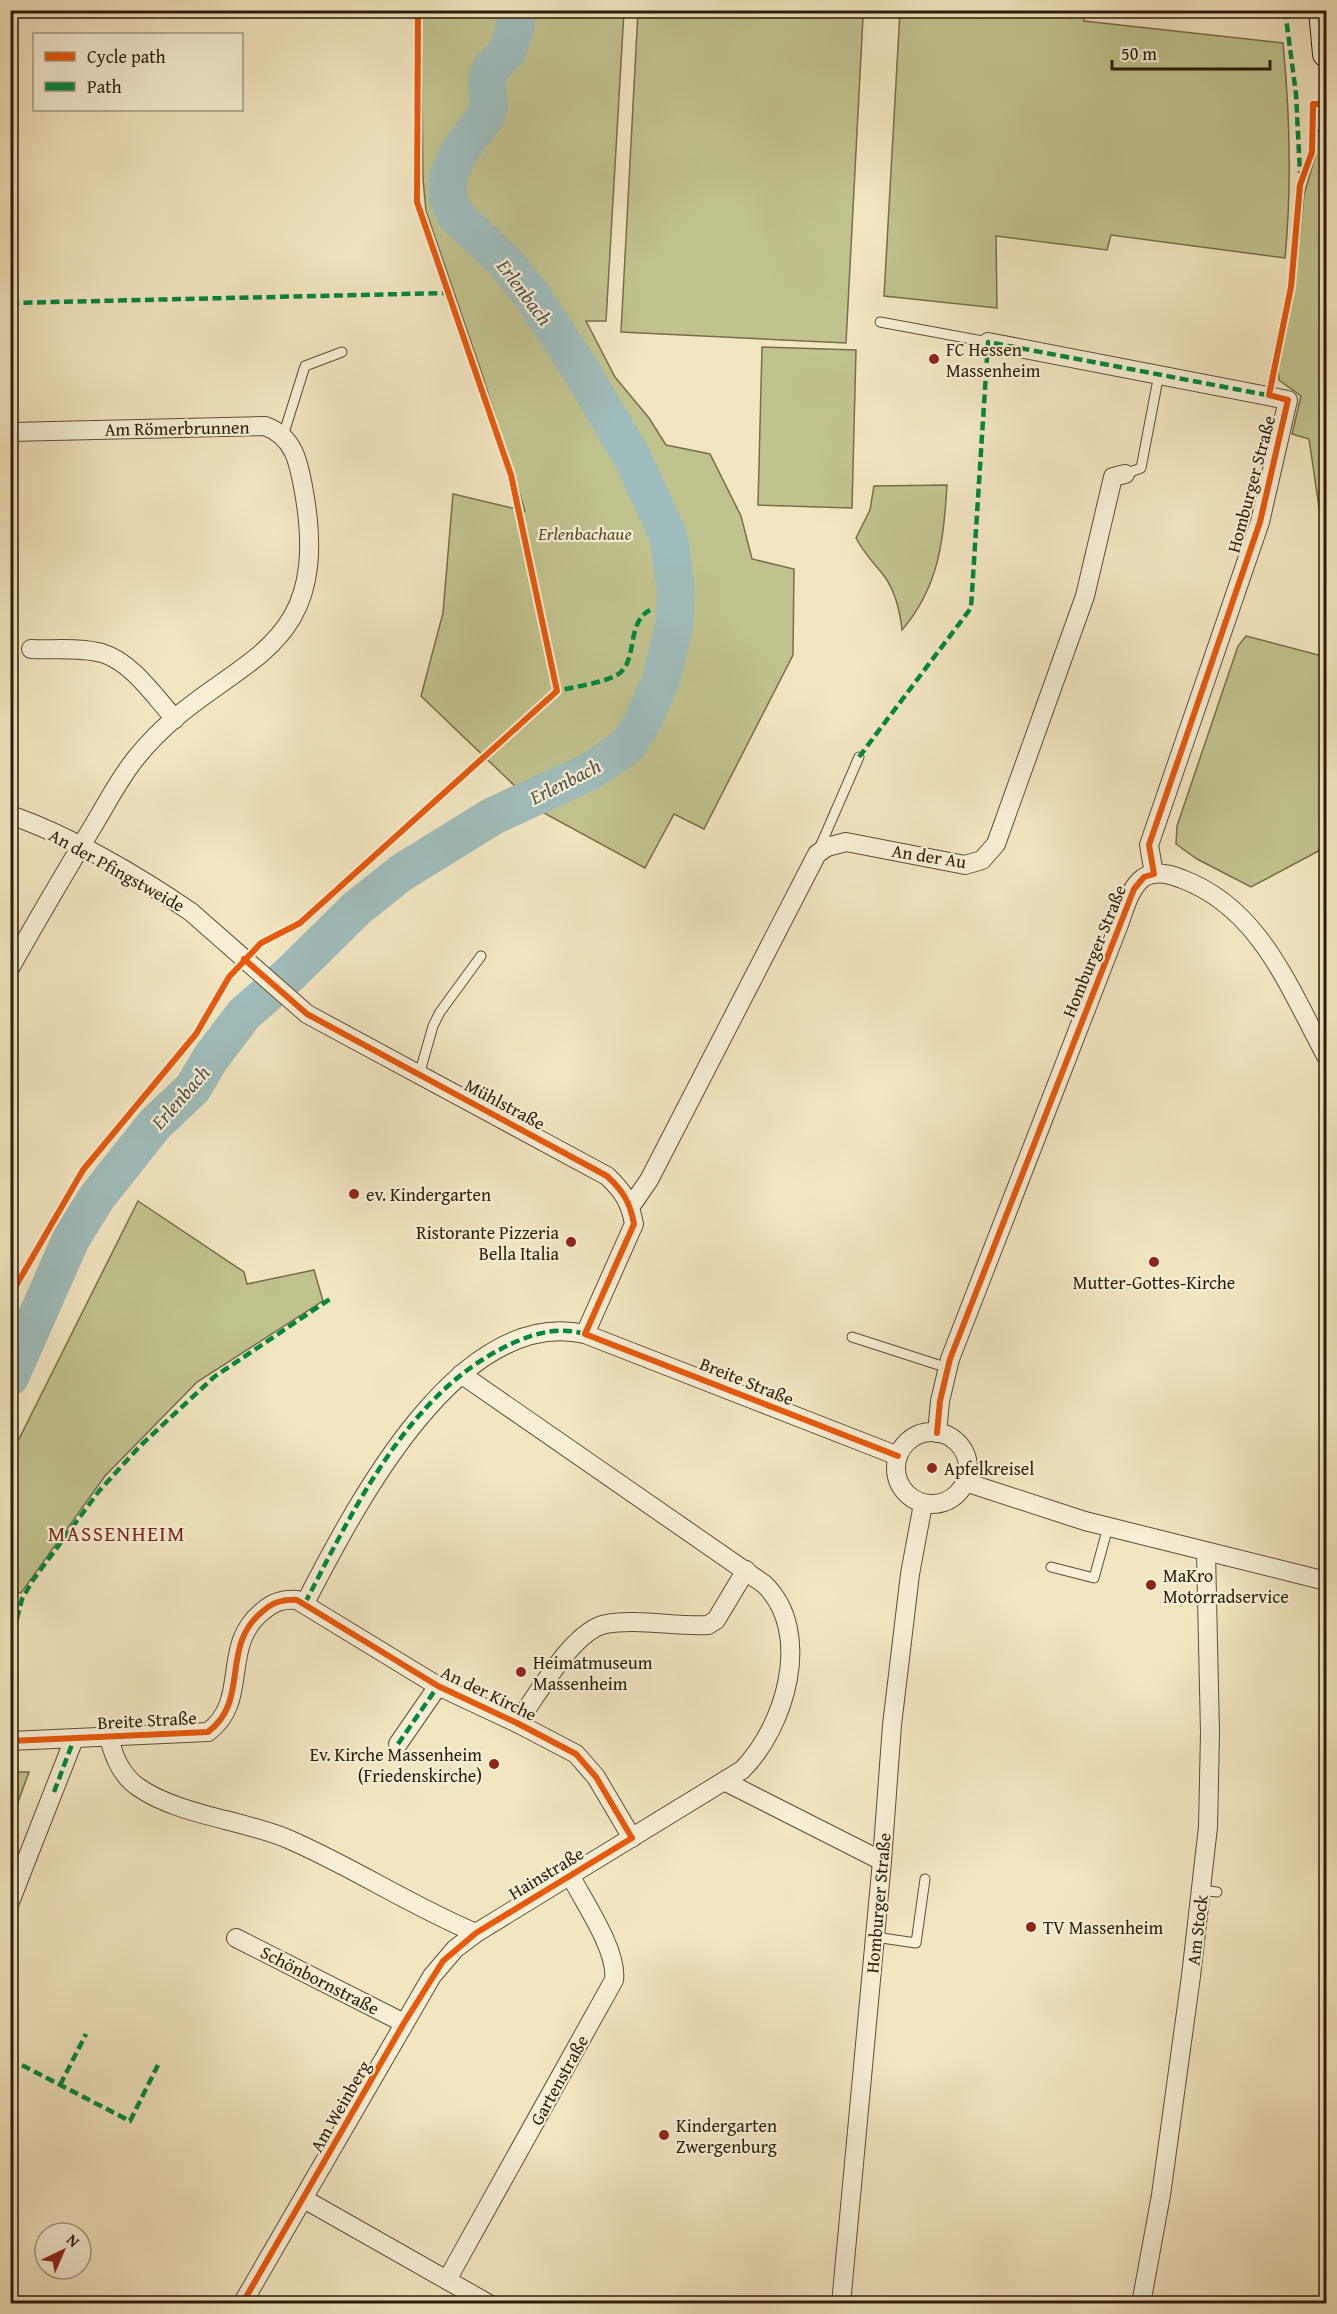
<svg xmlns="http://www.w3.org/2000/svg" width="1337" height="2314" font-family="'Gentium Book Plus',serif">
	<rect width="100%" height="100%" fill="#f2e6c0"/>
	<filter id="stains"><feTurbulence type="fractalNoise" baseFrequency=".00333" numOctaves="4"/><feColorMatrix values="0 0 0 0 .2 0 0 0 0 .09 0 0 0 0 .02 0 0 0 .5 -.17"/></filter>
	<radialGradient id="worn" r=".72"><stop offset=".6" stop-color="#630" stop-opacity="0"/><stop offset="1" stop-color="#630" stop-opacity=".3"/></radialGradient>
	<g fill="#c1c38e" stroke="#766f4a" stroke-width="1.5">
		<path d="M 421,11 L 624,11 L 606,321 L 586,321 L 615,377 L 649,418 L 666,445 L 710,454 L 741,516 L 752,559 L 794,569 L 793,655 L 704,829 L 674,814 L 645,868 L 542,812 L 421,696 L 443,613 L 453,494 L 525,511 L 482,374 L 426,211 L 423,179 Z"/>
		<path d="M 638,11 L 743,11 L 863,17 L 846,343 L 621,332 Z"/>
		<path d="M 900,11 L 1084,11 L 1084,21 L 1283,43 C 1290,115 1292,185 1285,258 L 1111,235 L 1107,250 L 996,236 L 997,308 L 884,296 Z"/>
		<path d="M 1315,129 L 1319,130 L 1326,216 L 1326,555 L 1309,439 L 1292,434 L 1301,396 L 1279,380 L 1278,370 L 1294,292 L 1304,195 L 1315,157 Z"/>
		<path d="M 762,347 L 856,350 L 852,508 L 758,505 Z"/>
		<path d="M 947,485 C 944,539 939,587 902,630 C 900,611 894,587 881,572 C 871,560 864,553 856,538 L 870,510 L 874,486 Z"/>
		<path d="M 1246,636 L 1326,657 L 1326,847 L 1251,887 L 1197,859 L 1176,844 L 1177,826 L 1238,646 Z"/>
		<path d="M 138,1201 L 244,1272 L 247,1284 L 314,1270 L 323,1301 L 197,1382 L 105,1476 L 21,1593 L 11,1592 L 11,1455 Z"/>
		<path d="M 11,1772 L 29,1772 L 11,1821 L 10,1772 Z"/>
	</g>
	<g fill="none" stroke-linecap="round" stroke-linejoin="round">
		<path stroke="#9fbdbc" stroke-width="38" d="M 10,1377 L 71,1239 L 97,1197 L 155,1124 L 193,1088 L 210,1059 L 244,1014 L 290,974 L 357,908 L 401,873 L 493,816 L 591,771 L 627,746 L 642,723 L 660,682 L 674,628 L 676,591 L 669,538 L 661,520 L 632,457 L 582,372 L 531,294 L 505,262 L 456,216 L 448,198 L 448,176 L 460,150 L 485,117 L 489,106 L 487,81 L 491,69 L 508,50 L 515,28 L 516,10"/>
		<g stroke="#5d4e35" stroke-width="11">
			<g id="service">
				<path d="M 880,322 L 988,342"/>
				<path d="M 283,436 L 305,366 L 342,352"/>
				<path d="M 1125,474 L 1141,468 L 1159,374"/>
				<path d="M 819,849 L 859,757"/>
				<path d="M 419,1075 L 433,1026 L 440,1012 L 481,956"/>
				<path d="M 852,1337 L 948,1368"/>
				<path d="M 1051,1567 L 1094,1578 L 1108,1527"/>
				<path d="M 1201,1890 L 1217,1892"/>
				<path d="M 875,1937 L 916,1943 L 925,1879"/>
			</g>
		</g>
		<g stroke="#5d4e35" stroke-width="20">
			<g id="minor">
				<path d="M 988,342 L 1288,400 L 1260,522 L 1149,845 L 1154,874"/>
				<path d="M 10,432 L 265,426 C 295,437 299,464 304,492 C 335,668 220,653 136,758 C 118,780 105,807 90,831 C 63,876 36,922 10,968"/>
				<path d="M 31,649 C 54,650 80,647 102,653 C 132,662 155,697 175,719"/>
				<path d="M 10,815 C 69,835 140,877 191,912 L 307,1014 L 607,1176 C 623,1191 630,1202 634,1224 L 585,1334"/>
				<path d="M 631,1206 L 649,1180 L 817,854 L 827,847 L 846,842 L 965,865 L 982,860 L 996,844 L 1085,596 L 1113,477 L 1125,474"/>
				<circle cx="932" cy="1468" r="36"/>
				<path d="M 937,1433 L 940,1401 L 950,1359 L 1118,927 C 1124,912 1129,888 1143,878 C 1155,870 1170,874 1182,879 C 1260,908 1289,988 1326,1056"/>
				<path d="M 965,1482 L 1085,1521 L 1326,1581"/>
				<path d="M 305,1603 C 353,1511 457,1305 585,1334 L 898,1456"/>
				<path d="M 517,1723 C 537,1696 573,1630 606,1624 C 637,1618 676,1627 708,1625 L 716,1620 L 746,1570"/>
				<path d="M 109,1738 C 114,1757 121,1775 138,1787 C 178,1815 243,1820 288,1839 C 353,1867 411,1906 476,1933"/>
				<path d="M 10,1741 L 208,1732 C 251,1700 219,1646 263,1611 C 273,1602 283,1599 297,1600 L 438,1686 L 517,1723 L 576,1754 L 596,1777 L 632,1838"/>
				<path d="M 398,1744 L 438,1686"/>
				<path d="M 726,1782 L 882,1861"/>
				<path d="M 10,1902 L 74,1739"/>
				<path d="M 236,1938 L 404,2023"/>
				<path d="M 304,2199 L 489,2304"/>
				<path d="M 447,2280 L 614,1980 C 618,1951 584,1902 570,1875"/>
				<path d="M 242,2304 L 432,1976 L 455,1949 L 476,1933 L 742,1770 C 785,1727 814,1632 764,1584 L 461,1374"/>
				<path d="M 841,2304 L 882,1861 L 892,1725 L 910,1574 L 923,1504"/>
				<path d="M 1141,2304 L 1161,2195 L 1191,1976 L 1208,1827 L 1210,1733 L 1206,1552"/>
			</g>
		</g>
		<g stroke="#2b1b07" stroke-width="28">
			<path id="secondary" d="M 1322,10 L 1326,54"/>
		</g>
		<use href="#service" stroke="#f7efd6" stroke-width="9"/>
		<use href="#minor" stroke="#f7efd6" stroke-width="18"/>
		<use href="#secondary" stroke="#f7efd6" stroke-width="26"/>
		<g stroke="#00873e" stroke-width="4.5" stroke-dasharray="9 4.5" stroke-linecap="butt">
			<path d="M 1285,10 L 1296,94 L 1300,173"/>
			<path d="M 10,303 L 447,293"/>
			<path d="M 553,695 L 557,691 C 573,687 603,683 617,675 C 639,662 625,623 650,610"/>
			<path d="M 859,757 L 971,608 L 988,342 L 1272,396"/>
			<path d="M 305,1603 C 355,1507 409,1390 513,1343 C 538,1332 562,1326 588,1335"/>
			<path d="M 10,1645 L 22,1599 L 33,1580 L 99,1491 L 140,1446 L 214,1377 L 330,1299"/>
			<path d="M 398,1744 L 438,1686"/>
			<path d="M 54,1792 L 74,1739"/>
			<path d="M 10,2059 L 130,2121 L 158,2065"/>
			<path d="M 60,2085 L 86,2034"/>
		</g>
		<g stroke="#f7efd6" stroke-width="10">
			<g id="cycleway">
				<path d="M 244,959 L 307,1014 L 607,1176 C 623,1191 630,1202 634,1224 L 585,1334 L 898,1456"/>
				<path d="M 10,1296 L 83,1170 L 196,1034 L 229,977 L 261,943 L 300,923 L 557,691 L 511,475 L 417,202 L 418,10"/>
				<path d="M 937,1433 L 940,1401 L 950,1359 L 1134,889 L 1144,877 L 1154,874 L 1149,845 L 1260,522 L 1288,400 L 1269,395 L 1291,287 L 1300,185 L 1312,152 L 1313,104 L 1326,104"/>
				<path d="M 10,1741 L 208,1732 C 251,1700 219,1646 263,1611 C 273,1602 283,1599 297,1600 L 438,1686 L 517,1723 L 576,1754 L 596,1777 L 632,1838 L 476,1933 L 443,1961 L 404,2023 L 242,2304"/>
			</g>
		</g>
		<use href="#cycleway" stroke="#e8590c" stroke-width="6"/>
	</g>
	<g fill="#8f2418" stroke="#f7efd6" stroke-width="2">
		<circle cx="934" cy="359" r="6"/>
		<circle cx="354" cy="1194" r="6"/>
		<circle cx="571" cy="1242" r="6"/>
		<circle cx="1154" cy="1262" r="6"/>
		<circle cx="932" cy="1468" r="6"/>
		<circle cx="1151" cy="1585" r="6"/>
		<circle cx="521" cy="1672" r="6"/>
		<circle cx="494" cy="1764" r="6"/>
		<circle cx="1031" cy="1927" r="6"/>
		<circle cx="664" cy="2135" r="6"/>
	</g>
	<g text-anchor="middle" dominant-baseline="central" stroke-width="4.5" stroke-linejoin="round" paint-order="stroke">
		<g font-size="18" fill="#2b1b07" stroke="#f7efd6" text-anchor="start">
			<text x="946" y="349">FC Hessen<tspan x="946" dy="21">Massenheim</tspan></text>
			<text x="366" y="1194">ev. Kindergarten</text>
			<text x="559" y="1232" text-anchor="end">Ristorante Pizzeria<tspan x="559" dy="21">Bella Italia</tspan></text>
			<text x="1154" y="1282" text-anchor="middle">Mutter-Gottes-Kirche</text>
			<text x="944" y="1468">Apfelkreisel</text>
			<text x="1163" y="1575">MaKro<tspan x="1163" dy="21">Motorradservice</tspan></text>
			<text x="533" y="1662">Heimatmuseum<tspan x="533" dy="21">Massenheim</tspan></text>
			<text x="482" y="1754" text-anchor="end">Ev. Kirche Massenheim<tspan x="482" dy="21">(Friedenskirche)</tspan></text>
			<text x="1043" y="1927">TV Massenheim</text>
			<text x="676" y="2125">Kindergarten<tspan x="676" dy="21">Zwergenburg</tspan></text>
		</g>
		<g font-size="18" fill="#2b1b07" stroke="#f7efd6">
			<text transform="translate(177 428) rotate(-1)">Am Römerbrunnen</text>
			<text transform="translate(1251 484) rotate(-75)">Homburger Straße</text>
			<text transform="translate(929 856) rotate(9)">An der Au</text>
			<text transform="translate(117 870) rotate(29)">An der Pfingstweide</text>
			<text transform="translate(1094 951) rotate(-68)">Homburger Straße</text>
			<text transform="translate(505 1104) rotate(28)">Mühlstraße</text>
			<text transform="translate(747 1381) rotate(22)">Breite Straße</text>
			<text transform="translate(489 1693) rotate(26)">An der Kirche</text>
			<text transform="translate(147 1720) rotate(-3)">Breite Straße</text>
			<text transform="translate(546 1873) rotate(-31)">Hainstraße</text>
			<text transform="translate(878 1903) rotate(-85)">Homburger Straße</text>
			<text transform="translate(1197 1930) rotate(-83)">Am Stock</text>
			<text transform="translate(320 1980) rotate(27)">Schönbornstraße</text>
			<text transform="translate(559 2080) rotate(-61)">Gartenstraße</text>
			<text transform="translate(340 2106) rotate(-60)">Am Weinberg</text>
		</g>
		<g font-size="18" font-style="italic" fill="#584d30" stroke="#f7efd6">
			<text x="585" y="533">Erlenbachaue</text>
		</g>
		<g font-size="20" font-style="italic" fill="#545446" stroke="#f7efd6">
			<text transform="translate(525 292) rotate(53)">Erlenbach</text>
			<text transform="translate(565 781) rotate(-27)">Erlenbach</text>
			<text transform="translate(180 1097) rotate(-49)">Erlenbach</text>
		</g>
		<g font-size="21" letter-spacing="1.5" fill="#7a1f14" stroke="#f7efd6">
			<text x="117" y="1533">MASSENHEIM</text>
		</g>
	</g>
	<rect width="1337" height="2314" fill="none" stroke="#f2e6c0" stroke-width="36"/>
	<rect x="12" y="12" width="1313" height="2290" fill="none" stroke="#2b1b07" stroke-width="3"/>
	<rect x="18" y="18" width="1301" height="2278" fill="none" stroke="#2b1b07" stroke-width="1.5"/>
	<rect x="33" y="33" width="210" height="78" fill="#f7efd6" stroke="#a59a83" stroke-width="1.5"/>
	<rect x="45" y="52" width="30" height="9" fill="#e8590c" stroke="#a59a83" stroke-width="1.5"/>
	<text x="87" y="63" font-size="18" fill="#2b1b07">Cycle path</text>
	<rect x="45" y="82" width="30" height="9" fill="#00873e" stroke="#a59a83" stroke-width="1.5"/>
	<text x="87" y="93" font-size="18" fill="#2b1b07">Path</text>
	<g transform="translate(63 2251) rotate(44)"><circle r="28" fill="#f7efd6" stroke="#a59a83" stroke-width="1.5"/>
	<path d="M0-4.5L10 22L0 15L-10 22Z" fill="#8f2418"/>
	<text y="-9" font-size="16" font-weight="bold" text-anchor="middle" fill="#2b1b07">N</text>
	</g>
	<path d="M1112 60v9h158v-9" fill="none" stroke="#2b1b07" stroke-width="3"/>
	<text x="1121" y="60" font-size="18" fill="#2b1b07" stroke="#f7efd6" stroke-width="4.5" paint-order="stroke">50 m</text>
	<rect width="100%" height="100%" filter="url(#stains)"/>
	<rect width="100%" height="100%" fill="url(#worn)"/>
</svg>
